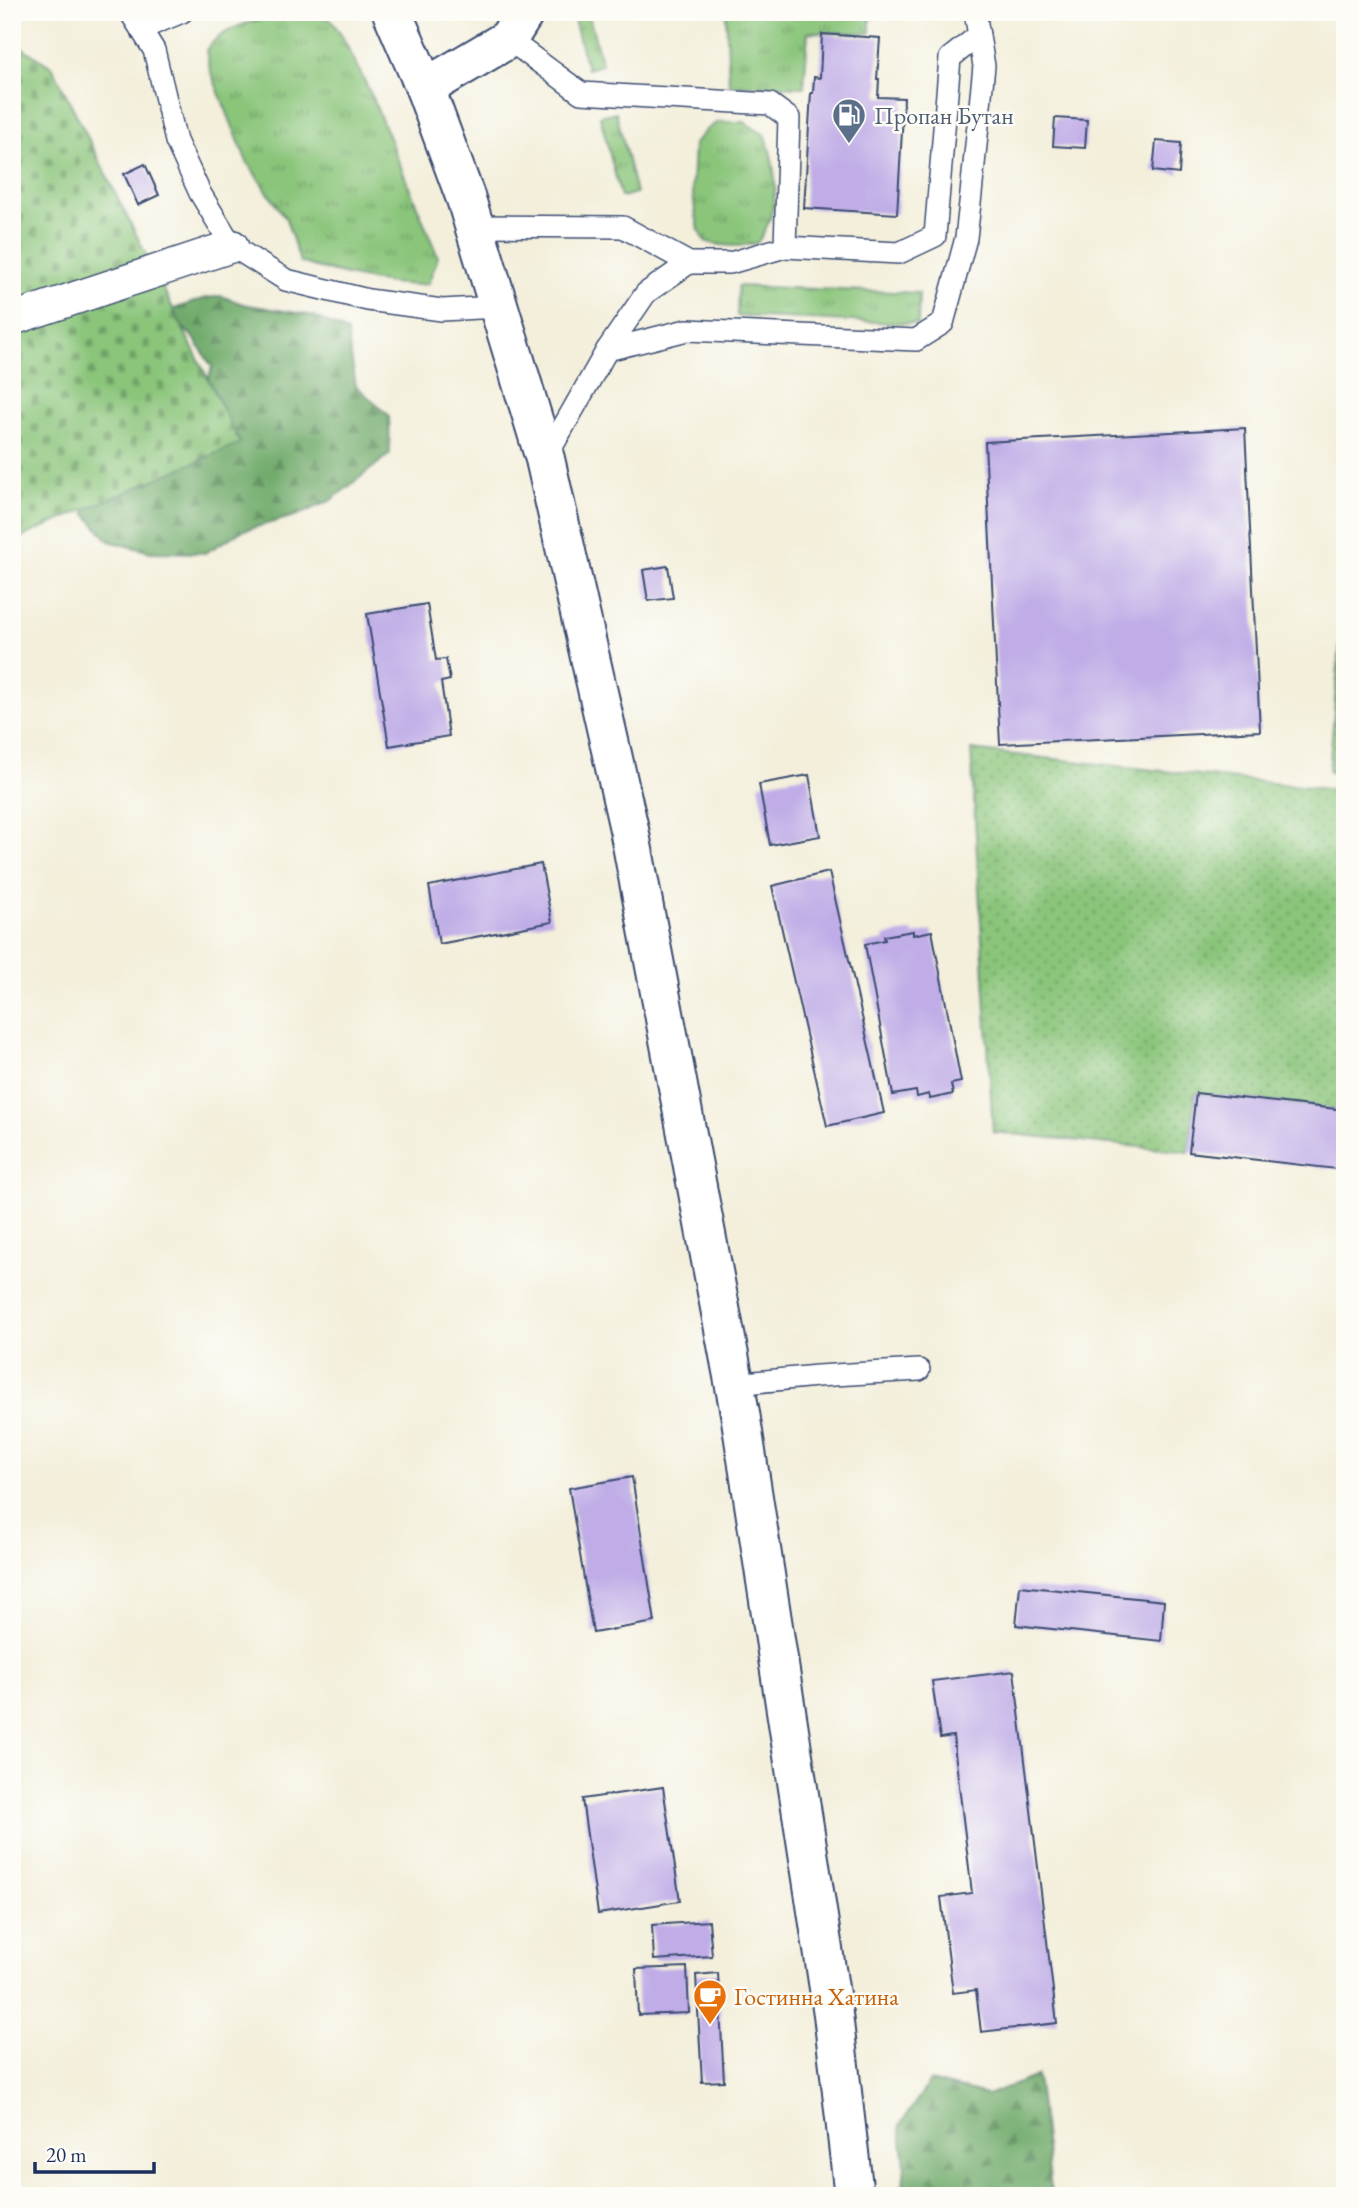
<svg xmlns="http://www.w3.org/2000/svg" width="1357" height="2208" font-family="'EB Garamond',serif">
	<defs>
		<pattern id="grass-tufts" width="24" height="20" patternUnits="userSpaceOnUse" patternTransform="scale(1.75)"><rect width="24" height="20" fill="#8ac57a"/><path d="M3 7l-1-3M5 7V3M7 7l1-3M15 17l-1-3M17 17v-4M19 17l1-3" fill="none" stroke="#70a067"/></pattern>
		<pattern id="forest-firs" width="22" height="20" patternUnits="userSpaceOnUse" patternTransform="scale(1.75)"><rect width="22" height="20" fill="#6faa6a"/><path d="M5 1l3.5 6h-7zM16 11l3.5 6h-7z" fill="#5a8b5a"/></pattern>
		<pattern id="cemetery-stones" width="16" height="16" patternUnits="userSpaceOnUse" patternTransform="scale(1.75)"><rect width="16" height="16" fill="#8ac57a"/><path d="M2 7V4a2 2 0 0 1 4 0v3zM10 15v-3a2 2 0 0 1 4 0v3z" fill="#70a067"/></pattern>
		<pattern id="park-dots" width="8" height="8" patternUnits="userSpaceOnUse" patternTransform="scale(1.75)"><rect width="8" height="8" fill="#8ac57a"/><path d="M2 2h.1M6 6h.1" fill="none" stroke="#70a067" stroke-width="1.8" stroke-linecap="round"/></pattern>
	</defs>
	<rect width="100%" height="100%" fill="#fdfcf7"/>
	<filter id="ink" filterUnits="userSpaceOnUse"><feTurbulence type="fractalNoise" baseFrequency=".0143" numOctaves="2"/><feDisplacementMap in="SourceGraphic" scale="14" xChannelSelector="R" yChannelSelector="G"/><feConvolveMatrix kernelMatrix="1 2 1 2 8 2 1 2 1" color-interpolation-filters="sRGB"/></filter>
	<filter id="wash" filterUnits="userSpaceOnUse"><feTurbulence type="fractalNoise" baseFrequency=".00686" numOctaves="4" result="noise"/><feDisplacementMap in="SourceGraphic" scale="28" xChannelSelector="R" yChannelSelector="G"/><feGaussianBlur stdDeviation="1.57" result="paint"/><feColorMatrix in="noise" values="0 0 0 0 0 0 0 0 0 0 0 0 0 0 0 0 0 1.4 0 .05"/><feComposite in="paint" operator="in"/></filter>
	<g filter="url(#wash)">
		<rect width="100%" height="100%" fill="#f3efdb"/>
		<g fill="url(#grass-tufts)" stroke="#527a6c" stroke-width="2">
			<path d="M 295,12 L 317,12 L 332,21 L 343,38 L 370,92 L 438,257 L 428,284 C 394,288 333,273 300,262 L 286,219 L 247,162 L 210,70 L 206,50 C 224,23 266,19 295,12 Z"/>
			<path d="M 572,12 L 588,12 L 602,65 L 587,69 Z"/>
			<path d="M 726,12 L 870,12 L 870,33 L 808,32 L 804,87 L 729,85 Z"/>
			<path d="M 616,112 L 636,193 L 621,197 L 600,116 Z"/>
			<path d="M 718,122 L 744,122 L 766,136 C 778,175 781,209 757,243 C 738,247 723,247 705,241 L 699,230 L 695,210 L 692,186 L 694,144 L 707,129 Z"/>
			<path d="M 738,286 L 919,293 L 918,324 L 737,316 Z"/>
		</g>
		<g fill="url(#forest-firs)" stroke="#456c64" stroke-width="2">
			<path d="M 221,296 L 243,304 L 314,316 L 347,332 L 356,386 L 389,416 L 390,454 L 330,501 L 298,515 L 242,531 L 205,553 L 151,552 L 109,541 L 85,513 L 87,477 L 203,397 L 212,367 L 194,338 L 166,312 L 202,299 Z"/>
			<path d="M 1037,2076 L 1052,2196 L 902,2196 L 905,2165 L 900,2125 L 930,2081 L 987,2095 Z"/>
		</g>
		<path fill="url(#cemetery-stones)" stroke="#527a6c" stroke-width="2" d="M 12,41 L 53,68 L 240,443 L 12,541 Z"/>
		<g fill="url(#park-dots)" stroke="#527a6c" stroke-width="2">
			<path d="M 1345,585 L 1345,774 L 1329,772 Z"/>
			<path d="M 971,750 L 1345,791 L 1345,1110 L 1196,1093 L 1189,1152 L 993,1132 Z"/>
		</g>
		<g id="blocks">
			<g fill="#c0ade7">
				<path d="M 822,34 L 880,38 L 877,79 L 879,79 L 878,97 L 904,98 L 897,214 L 804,208 L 811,93 L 813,93 L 814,77 L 820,78 Z"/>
				<path d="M 1055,118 L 1087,120 L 1085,148 L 1053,146 Z"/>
				<path d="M 1156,141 L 1181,143 L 1179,174 L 1153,171 Z"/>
				<path d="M 145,164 L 159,195 L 138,205 L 124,174 Z"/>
				<path d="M 1245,428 L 1260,731 L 1000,744 L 985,442 Z"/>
				<path d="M 668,566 L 673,598 L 648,601 L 643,570 Z"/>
				<path d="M 427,604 L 436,660 L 446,659 L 450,680 L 441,682 L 449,736 L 389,746 L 367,614 Z"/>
				<path d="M 809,775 L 820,836 L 770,845 L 759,784 Z"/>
				<path d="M 541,864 L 552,922 L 439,944 L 429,886 Z"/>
				<path d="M 829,872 L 884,1113 L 827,1126 L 772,886 Z"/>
				<path d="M 913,931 L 913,935 L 932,931 L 961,1082 L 951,1084 L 953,1094 L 930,1099 L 929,1094 L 917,1097 L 916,1091 L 893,1095 L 865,944 L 885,940 L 884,936 Z"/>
				<path d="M 1196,1093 L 1345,1110 L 1345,1170 L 1189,1152 Z"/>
				<path d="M 632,1477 L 655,1622 L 593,1633 L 569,1488 Z"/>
				<path d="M 1020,1586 L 1164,1601 L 1161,1641 L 1016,1625 Z"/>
				<path d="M 1014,1671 L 1057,2023 L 981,2032 L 976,1990 L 953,1993 L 941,1897 L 972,1893 L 953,1736 L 940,1738 L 932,1681 Z"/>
				<path d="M 663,1787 L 680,1901 L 598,1914 L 582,1799 Z"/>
				<path d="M 709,1921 L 712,1956 L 654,1960 L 652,1925 Z"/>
				<path d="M 687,1967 L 689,2013 L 638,2015 L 636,1969 Z"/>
				<path d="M 718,1973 L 724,2081 L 702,2082 L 696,1975 Z"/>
			</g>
		</g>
	</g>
	<g filter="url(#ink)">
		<use href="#blocks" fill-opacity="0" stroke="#3b4c71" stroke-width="2"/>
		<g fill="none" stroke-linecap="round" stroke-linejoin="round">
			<g stroke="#3b4c71" stroke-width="24">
				<g id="service">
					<path d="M 130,12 L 154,50 L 176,141 L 200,193 L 232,246 L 286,280 L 368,300 L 442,310 L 497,307"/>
					<path d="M 141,29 L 182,12"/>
					<path d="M 474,226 L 623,227 L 689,263 L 730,263 L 785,247 L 789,118 L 770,104 L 581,93 L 508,39"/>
					<path d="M 785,247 L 899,253 L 935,236 L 950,58 L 979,35"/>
					<path d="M 607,350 L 687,330 L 916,340 L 943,323 L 966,238 L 971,194 L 984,66 L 975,12"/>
					<path d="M 545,459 L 607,350 L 646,293 L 689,263"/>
					<path d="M 734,1384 L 817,1376 L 919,1370"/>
				</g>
			</g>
			<g stroke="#3b4c71" stroke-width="35">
				<path id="pedestrian" d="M 12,319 L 232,246"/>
			</g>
			<g stroke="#3b4c71" stroke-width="42">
				<path id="minor" d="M 425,88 L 508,39 L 525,12"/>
			</g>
			<g stroke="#3b4c71" stroke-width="42">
				<path id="trunk" d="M 392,12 L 425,88 L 466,199 L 545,459 L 629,829 L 740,1413 L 833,2014 L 854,2196"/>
			</g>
			<use href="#service" stroke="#fff" stroke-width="21"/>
			<use href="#pedestrian" stroke="#fff" stroke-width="32"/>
			<use href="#minor" stroke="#fff" stroke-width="38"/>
			<use href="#trunk" stroke="#fff" stroke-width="38"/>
		</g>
	</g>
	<defs>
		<g id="fuel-pin" transform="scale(1.75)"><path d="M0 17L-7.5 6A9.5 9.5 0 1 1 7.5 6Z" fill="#5c6f8a" stroke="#fdfcf7"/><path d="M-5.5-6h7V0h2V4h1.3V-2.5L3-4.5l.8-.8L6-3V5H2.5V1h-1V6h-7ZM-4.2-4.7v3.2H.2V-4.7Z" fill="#fff"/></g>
		<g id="cafe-pin" transform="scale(1.75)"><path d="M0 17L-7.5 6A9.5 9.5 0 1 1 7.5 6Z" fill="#e8710a" stroke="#fdfcf7"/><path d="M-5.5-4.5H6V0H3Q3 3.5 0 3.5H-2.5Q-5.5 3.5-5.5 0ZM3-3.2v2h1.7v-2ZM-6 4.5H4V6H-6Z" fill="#fff"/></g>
	</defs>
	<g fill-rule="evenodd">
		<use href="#fuel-pin" x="849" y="115"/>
		<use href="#cafe-pin" x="710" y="1996"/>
	</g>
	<g text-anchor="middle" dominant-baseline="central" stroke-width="5" stroke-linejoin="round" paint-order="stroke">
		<g font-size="24" fill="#4e5e75" stroke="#fdfcf7" text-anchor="start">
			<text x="874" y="115">Пропан Бутан</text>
		</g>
		<g font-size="24" fill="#c56008" stroke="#fdfcf7" text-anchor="start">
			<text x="734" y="1996">Гостинна Хатина</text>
		</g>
	</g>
	<rect width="1357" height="2208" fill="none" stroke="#fdfcf7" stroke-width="42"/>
	<path d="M35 2162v10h119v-10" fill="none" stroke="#1b2f5e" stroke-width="3.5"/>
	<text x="46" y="2162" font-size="21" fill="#1b2f5e" stroke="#fdfcf7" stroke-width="5" paint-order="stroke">20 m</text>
</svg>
